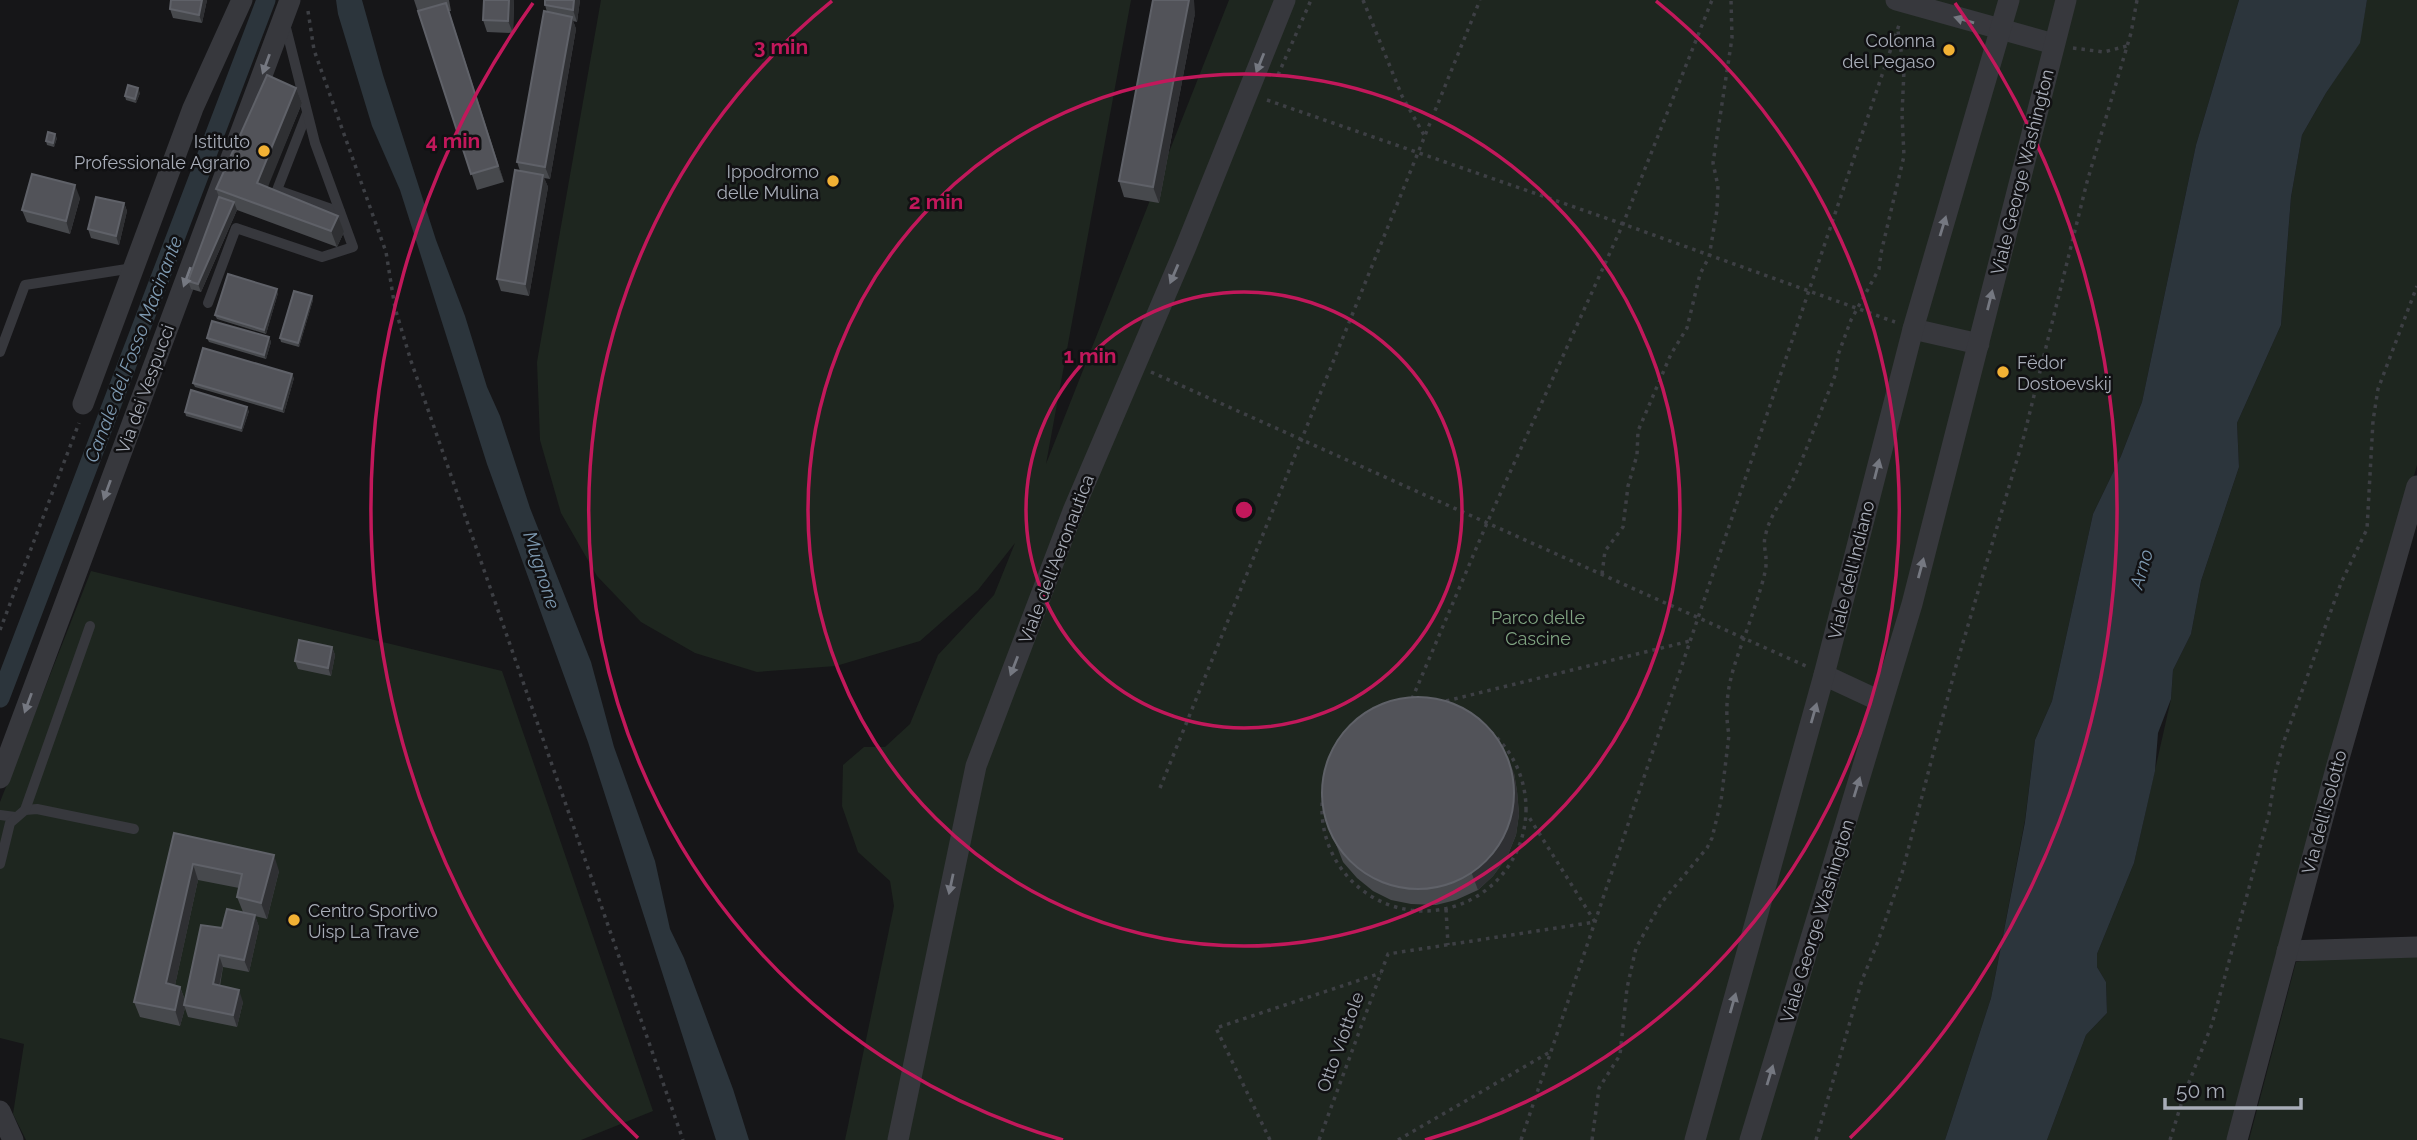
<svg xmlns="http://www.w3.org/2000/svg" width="2417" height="1140" font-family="Raleway,sans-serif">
	<rect width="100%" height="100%" fill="#161618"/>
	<g fill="#1e261f">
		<path d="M 601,0 L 1131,0 L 1046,464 L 1229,0 L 2239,0 L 2196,145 L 2142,402 L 2121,456 L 2093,514 L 2052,701 L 2035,740 L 2025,820 L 1991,998 L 1945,1140 L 845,1140 L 894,906 L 890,881 L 858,852 L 842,806 L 843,765 L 864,747 L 885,747 L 910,724 L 938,655 L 994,595 L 1015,543 L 978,590 L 920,641 L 836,666 L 757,672 L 695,653 L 641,622 L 597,576 L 561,513 L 540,440 L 537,362 Z"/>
		<path d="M 2367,0 L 2417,0 L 2417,465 L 2227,1140 L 2047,1140 L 2086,1035 L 2107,1013 L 2106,982 L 2097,967 L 2097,954 L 2134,863 L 2171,699 L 2173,670 L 2191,634 L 2201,581 L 2239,467 L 2237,423 L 2281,325 L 2291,197 L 2302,135 L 2326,93 L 2359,43 Z"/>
		<path d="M 91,571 L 502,671 L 653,1111 L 581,1140 L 26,1140 L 13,1114 L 24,1044 L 0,1038 L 0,802 Z"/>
		<path d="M 2417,954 L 2417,1140 L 2249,1140 L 2296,962 L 2325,957 Z"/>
	</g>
	<g fill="#2c353c">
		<path d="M 336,0 L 362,0 L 383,75 L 436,240 L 465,316 L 487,387 L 500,416 L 530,508 L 591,662 L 614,747 L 655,861 L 670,929 L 684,958 L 733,1089 L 749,1140 L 716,1140 L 588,742 L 487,464 L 400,190 L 372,126 L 338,14 Z"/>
		<path d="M 2239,0 L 2367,0 L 2360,43 L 2326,93 L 2302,135 L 2291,197 L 2281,325 L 2237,423 L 2239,467 L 2201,581 L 2191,634 L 2173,670 L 2171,699 L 2158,733 L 2155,771 L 2134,863 L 2097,954 L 2097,967 L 2106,982 L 2107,1013 L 2086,1035 L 2047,1140 L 1945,1140 L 1991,998 L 2025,822 L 2035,740 L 2052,701 L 2093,514 L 2121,456 L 2142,402 L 2196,145 Z"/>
	</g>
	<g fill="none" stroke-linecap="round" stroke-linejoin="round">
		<path stroke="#2c353c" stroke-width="19" d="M 0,698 L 266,0"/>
		<g stroke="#3d3f44" stroke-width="3.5" stroke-dasharray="3.5 5" stroke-linecap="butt">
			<path d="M 1363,0 L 1402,96 L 1424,135"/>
			<path d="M 308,11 L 314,50 L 386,252 L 395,308 L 411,361 L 683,1140"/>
			<path d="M 2073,48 L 2104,52 L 2127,46"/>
			<path d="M 1278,75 L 1311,0"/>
			<path d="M 1267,100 L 1623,224 L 1895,322"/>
			<path d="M 1151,372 L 1808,667"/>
			<path d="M 1602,574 L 1605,551 L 1623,527 L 1628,486 L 1637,455 L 1638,431 L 1671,354 L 1687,328 L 1700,274 L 1709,257 L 1717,210 L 1718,186 L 1713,163 L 1732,38 L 1731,0"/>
			<path d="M 0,630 L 79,423"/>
			<path d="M 1412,699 L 1487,523 L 1623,224 L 1712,0"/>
			<path d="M 1446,701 L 1690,641"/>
			<circle cx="1424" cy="809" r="102"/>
			<path d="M 1160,788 L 1480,0"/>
			<path d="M 1446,909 L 1448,945"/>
			<path d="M 1270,1140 L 1216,1028 L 1381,973"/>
			<path d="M 1319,1140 L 1388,954 L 1595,922 L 1527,814"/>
			<path d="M 1398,1140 L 1550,1052"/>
			<path d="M 1521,1140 L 1900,22"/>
			<path d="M 1592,1140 L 1599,1088 L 1620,1055 L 1627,988 L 1636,948 L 1661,903 L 1707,848 L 1712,838 L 1721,801 L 1729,735 C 1720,685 1741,652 1755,606 C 1758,597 1766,573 1766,565 C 1767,553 1762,545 1766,533 C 1771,513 1784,499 1793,480 C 1807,450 1818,417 1831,386 L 1836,373 L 1838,355 L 1851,320 L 1879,269 L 1881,253 L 1904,156 L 1902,115 L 1904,70 L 1898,31"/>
			<path d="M 1816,1140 L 1862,980 L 1877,944 L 1902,873 L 1956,666 L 2024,436 L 2087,182 L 2131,33 L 2137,0"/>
			<path d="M 2170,1140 L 2184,1095 L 2212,1024 L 2269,814 L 2276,770 L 2284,741 L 2341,583 L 2367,529 L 2373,421 L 2378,389 L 2417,286"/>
		</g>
		<g stroke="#37383d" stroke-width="10">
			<path d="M 307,113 L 277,190 L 340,212"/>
			<path d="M 208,303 L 236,228 L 322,257 L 353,247 L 315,143 L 285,24"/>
			<path d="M 0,352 L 25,285 L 133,268"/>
			<path d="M 25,810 L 37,809 L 134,829"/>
			<path d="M 0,815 L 15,817"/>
			<path d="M 0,864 L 10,823 L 25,810 L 90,626"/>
		</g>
		<g stroke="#37383d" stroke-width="21">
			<path d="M 1896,0 L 2054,44"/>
			<path d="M 1913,329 L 1979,344"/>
			<path d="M 83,404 L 193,108 L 242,0"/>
			<path d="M 1824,675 L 1882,702"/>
			<path d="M 0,778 L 290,0"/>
			<path d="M 2287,951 L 2417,947"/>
			<path d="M 0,1111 L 13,1140"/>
			<path d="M 898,1140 L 976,766 L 1073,511 L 1185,249 L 1285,0"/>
			<path d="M 1695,1140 L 1824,675 L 1913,329 L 2009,0"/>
			<path d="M 1750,1140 L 1912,604 L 2066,0"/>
			<path d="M 2237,1140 L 2337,765 L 2417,486"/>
		</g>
	</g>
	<g fill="#47494d" fill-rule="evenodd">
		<path d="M 171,0 L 207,0 L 202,23 L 173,18 L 170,9 Z"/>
		<path d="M 414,0 L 449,0 L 451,11 L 449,11 L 504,182 L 477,190 Z"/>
		<path d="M 484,0 L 514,0 L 513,33 L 487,32 L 483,20 Z"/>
		<path d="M 545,0 L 580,0 L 577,22 L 573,21 L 576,29 L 550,179 L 544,178 L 548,187 L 529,296 L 501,291 L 497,279 L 520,171 L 517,162 L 547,12 L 545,5 Z"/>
		<path d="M 1195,13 L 1159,203 L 1124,197 L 1119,181 Z"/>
		<path d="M 296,88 L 302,103 L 267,187 L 344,232 L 337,247 L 237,210 L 201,292 L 191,289 L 188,281 L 219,197 L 216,189 Z"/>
		<path d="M 140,93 L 136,103 L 126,100 L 125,96 Z"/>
		<path d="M 57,138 L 54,147 L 47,145 L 46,141 Z"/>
		<path d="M 80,198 L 70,234 L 27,222 L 22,210 Z"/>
		<path d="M 124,203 L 127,211 L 119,245 L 91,238 L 88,229 Z"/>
		<path d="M 278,293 L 266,334 L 217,319 L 215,315 Z"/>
		<path d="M 312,296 L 313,300 L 299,347 L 281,342 L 280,338 Z"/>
		<path d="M 269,337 L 271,342 L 266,359 L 209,342 L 207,338 Z"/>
		<path d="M 294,378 L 284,413 L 195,387 L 193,383 Z"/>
		<path d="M 249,411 L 242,432 L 186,416 L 185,412 Z"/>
		<path d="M 332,647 L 335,655 L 331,676 L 298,669 L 295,661 Z"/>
		<path d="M 1514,773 L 1517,791 L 1519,814 L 1516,835 L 1507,857 L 1493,876 L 1478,890 L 1456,900 L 1436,905 L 1411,904 L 1391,900 L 1373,891 L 1357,878 L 1343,862 L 1323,811 Z"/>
		<path d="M 174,833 L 279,871 L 267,919 L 255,916 L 259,927 L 249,972 L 223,967 L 220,986 L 243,1002 L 237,1027 L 188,1017 L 185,1008 L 180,1026 L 140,1017 L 134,1002 ZM 198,880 L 239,888 L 237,897 L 243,912 L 222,928 L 185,1000 L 180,987 L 175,985 Z"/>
	</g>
	<g fill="#2f3033">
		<path d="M 202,0 L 207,0 L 202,23 L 199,15 Z"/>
		<path d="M 509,0 L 514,0 L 513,33 L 508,21 Z"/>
		<path d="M 574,0 L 580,0 L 577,22 L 573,10 Z"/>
		<path d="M 1189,0 L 1194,0 L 1195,13 L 1159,203 L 1153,187 Z"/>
		<path d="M 446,3 L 451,19 L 504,182 L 498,166 Z"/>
		<path d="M 572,17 L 576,29 L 550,179 L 545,167 Z"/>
		<path d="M 138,88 L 140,93 L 136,103 L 135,99 Z"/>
		<path d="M 296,88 L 302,103 L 263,199 L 257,183 Z"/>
		<path d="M 55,134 L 57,138 L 54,147 L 53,143 Z"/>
		<path d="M 543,175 L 548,187 L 529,296 L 525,284 Z"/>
		<path d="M 75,185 L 80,198 L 70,234 L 66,221 Z"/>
		<path d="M 234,202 L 237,210 L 201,292 L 198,284 Z"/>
		<path d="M 124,203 L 127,211 L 119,245 L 116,236 Z"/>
		<path d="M 338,216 L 344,232 L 337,247 L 331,231 Z"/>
		<path d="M 277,289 L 278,293 L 266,334 L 264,330 Z"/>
		<path d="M 312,296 L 313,300 L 299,347 L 298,343 Z"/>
		<path d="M 269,337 L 271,342 L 266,359 L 264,355 Z"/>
		<path d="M 292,374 L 294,378 L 284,413 L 282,409 Z"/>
		<path d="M 247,407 L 249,411 L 242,432 L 241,428 Z"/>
		<path d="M 332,647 L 335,655 L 331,676 L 328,668 Z"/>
		<path d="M 1508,757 L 1514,773 L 1517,791 L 1519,814 L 1516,835 L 1507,857 L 1493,876 L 1478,890 L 1472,874 Z"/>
		<path d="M 274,855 L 279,871 L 267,919 L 261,903 Z"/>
		<path d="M 193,864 L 198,880 L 172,999 L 166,983 Z"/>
		<path d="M 255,915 L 259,927 L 249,972 L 244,960 Z"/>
		<path d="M 219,955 L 223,967 L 217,996 L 213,984 Z"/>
		<path d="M 180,987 L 186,1003 L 184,1005 L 185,1008 L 180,1026 L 175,1010 Z"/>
		<path d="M 239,990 L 243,1002 L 237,1027 L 233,1015 Z"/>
	</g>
	<g fill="#525359" stroke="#5f6168" stroke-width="2">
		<path d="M 171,0 L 202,0 L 199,15 L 170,9 Z"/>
		<path d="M 484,0 L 509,0 L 508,21 L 483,20 Z"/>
		<path d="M 545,0 L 574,0 L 573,10 L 545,5 Z"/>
		<path d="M 1153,0 L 1189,0 L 1153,187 L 1119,181 Z"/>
		<path d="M 446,3 L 498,166 L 471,174 L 418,11 Z"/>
		<path d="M 544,11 L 572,17 L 545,167 L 517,162 Z"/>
		<path d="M 267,75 L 296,88 L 257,183 L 338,216 L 331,231 L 216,189 Z"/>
		<path d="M 128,85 L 138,88 L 135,99 L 125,96 Z"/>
		<path d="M 48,132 L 55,134 L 53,143 L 46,141 Z"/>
		<path d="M 515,170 L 543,175 L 525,284 L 497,279 Z"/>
		<path d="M 32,174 L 75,185 L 66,221 L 22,210 Z"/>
		<path d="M 96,197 L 124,203 L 116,236 L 88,229 Z"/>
		<path d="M 219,197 L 234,202 L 198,284 L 188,281 Z"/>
		<path d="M 228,274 L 277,289 L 264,330 L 215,315 Z"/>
		<path d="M 294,291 L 312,296 L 298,343 L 280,338 Z"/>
		<path d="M 212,321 L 269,337 L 264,355 L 207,338 Z"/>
		<path d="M 203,348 L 292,374 L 282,409 L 193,383 Z"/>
		<path d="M 191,390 L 247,407 L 241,428 L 185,412 Z"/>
		<path d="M 299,640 L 332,647 L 328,668 L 295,661 Z"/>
		<circle cx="1418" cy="793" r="96"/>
		<path d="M 174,833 L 274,855 L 261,903 L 237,897 L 242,874 L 193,864 L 166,983 L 180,987 L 175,1010 L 134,1002 Z"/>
		<path d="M 227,909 L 255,915 L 244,960 L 219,955 L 213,984 L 239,990 L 233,1015 L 184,1005 L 201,925 L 222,928 Z"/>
	</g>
	<defs><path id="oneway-solid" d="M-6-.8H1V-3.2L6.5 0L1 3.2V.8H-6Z" transform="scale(1.75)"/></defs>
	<g fill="#757881">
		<use href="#oneway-solid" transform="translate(1964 20) rotate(-164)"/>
		<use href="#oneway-solid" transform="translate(1260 63) rotate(112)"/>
		<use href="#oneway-solid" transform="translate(266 64) rotate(110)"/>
		<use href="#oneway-solid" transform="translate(1943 226) rotate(-73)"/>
		<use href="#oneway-solid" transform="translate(1174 274) rotate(113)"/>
		<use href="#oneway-solid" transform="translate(187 277) rotate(110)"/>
		<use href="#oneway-solid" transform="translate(1990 300) rotate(-76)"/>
		<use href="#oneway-solid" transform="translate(1877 469) rotate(-76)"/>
		<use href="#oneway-solid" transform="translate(107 490) rotate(110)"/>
		<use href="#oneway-solid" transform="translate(1921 568) rotate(-75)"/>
		<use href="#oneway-solid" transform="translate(1014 666) rotate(111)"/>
		<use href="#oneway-solid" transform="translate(28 703) rotate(110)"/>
		<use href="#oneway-solid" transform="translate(1814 713) rotate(-74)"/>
		<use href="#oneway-solid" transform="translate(1857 787) rotate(-73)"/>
		<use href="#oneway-solid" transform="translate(951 884) rotate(102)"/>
		<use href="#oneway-solid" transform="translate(1733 1003) rotate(-74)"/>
		<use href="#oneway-solid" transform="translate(1770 1075) rotate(-73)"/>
	</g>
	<g fill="none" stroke="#c2185b" stroke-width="3.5">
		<circle cx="1244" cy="510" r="218"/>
		<circle cx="1244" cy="510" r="436"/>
		<path d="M1063 1140A655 655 0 0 1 832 1M1656 1A655 655 0 0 1 1425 1140"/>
		<path d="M638 1138A873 873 0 0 1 533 3M1955 3A873 873 0 0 1 1850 1138"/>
	</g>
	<g fill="#f2b134" stroke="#111113" stroke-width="2.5">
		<circle cx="1949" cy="50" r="7"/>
		<circle cx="264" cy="151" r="7"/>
		<circle cx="833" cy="181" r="7"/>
		<circle cx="2003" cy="372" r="7"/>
		<circle cx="294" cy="920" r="7"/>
	</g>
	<g text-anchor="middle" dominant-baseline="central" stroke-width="5" stroke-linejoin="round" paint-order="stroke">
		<g font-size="18" fill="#a8adb8" stroke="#111113" text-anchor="end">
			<text x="1935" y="40">Colonna<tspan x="1935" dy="21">del Pegaso</tspan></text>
			<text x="250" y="141">Istituto<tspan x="250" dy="21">Professionale Agrario</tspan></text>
			<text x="819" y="171">Ippodromo<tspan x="819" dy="21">delle Mulina</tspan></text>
			<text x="2017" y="362" text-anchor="start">Fëdor<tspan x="2017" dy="21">Dostoevskij</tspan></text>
			<text x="308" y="910" text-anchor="start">Centro Sportivo<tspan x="308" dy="21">Uisp La Trave</tspan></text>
		</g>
		<g font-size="18" fill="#a8adb8" stroke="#111113">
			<text transform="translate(2022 172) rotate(-76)">Viale George Washington</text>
			<text transform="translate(145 389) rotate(-70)">Via dei Vespucci</text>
			<text transform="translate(1056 559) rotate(-69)">Viale dell'Aeronautica</text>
			<text transform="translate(1851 570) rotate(-76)">Viale dell'Indiano</text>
			<text transform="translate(2324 812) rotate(-75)">Via dell'Isolotto</text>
			<text transform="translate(1817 921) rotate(-73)">Viale George Washington</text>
			<text transform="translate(1340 1042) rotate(-70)">Otto Viottole</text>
		</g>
		<g font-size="18" fill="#7fa381" stroke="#111113">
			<text x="1538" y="617">Parco delle<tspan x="1538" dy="21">Cascine</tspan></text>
		</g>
		<g font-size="19" font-style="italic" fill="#7f9bb3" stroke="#111113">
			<text transform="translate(133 349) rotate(-69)">Canale del Fosso Macinante</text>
			<text transform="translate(2141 569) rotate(-74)">Arno</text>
			<text transform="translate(542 570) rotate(72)">Mugnone</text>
		</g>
	</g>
	<circle cx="1244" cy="510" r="10" fill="#c2185b" stroke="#111113" stroke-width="3.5"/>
	<g font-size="21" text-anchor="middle" font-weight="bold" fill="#c2185b" stroke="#111113" stroke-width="5" stroke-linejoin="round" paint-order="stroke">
		<text x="781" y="54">3 min</text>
		<text x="453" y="148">4 min</text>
		<text x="936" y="209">2 min</text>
		<text x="1090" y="363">1 min</text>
	</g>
	<path d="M2165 1098v10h136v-10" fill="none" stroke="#a8adb8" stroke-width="3.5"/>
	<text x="2176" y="1098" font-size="21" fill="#a8adb8" stroke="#111113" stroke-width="5" paint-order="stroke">50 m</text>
</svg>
